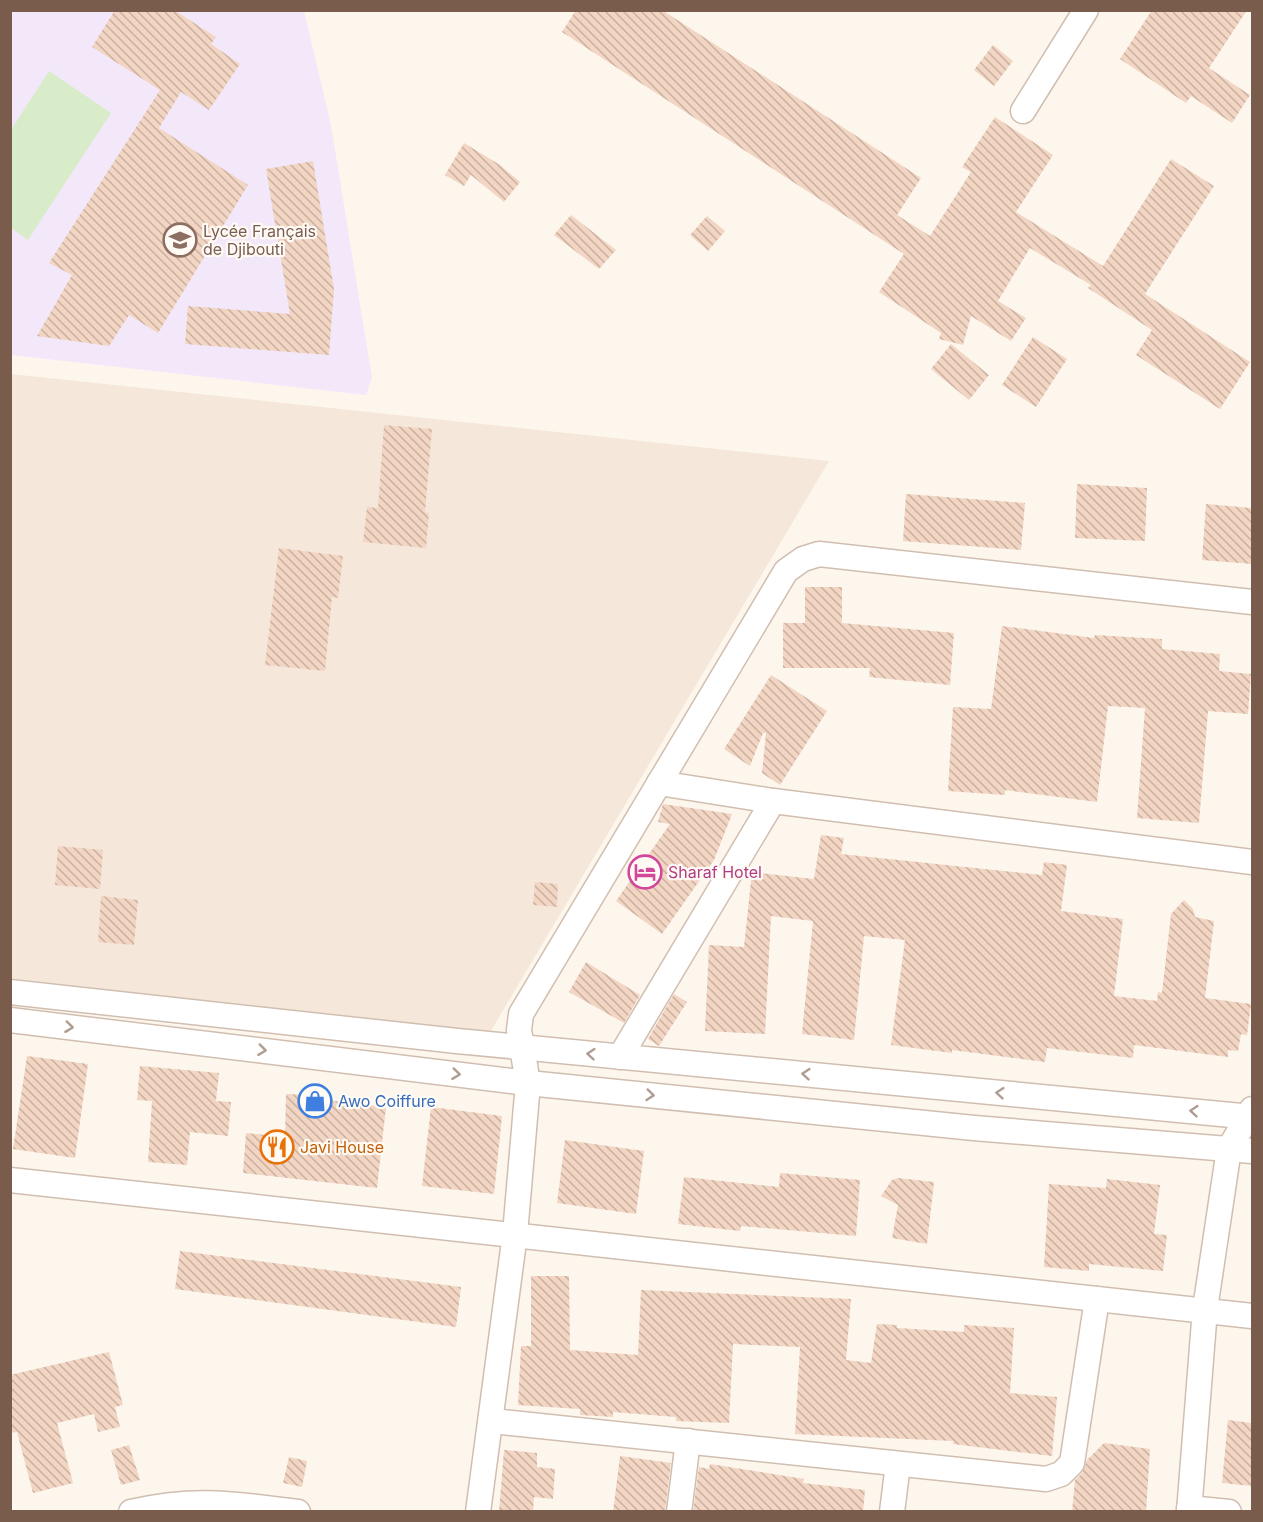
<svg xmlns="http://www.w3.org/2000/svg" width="1263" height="1522" font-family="Inter,sans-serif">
	<defs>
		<pattern id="building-back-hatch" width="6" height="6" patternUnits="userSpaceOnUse" patternTransform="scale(1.5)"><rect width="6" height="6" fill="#f3d5c3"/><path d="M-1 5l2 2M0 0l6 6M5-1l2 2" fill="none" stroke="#cab0a1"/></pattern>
	</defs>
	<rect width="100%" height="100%" fill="#fdf6ec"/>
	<path fill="#f5e8da" d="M 11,374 L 829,461 L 489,1034 L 11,978 Z"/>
	<path fill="#f3e8fa" d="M 11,11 L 304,11 L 331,125 L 372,378 L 366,395 L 11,355 Z"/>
	<path fill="#d8ecc9" d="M 49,71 L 111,113 L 28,240 L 11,228 L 11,130 Z"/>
	<g fill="url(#building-back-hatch)">
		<path d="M 115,10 L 174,10 L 216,37 L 211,44 L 240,64 L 209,110 L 181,92 L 159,128 L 248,185 L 158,333 L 129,315 L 109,346 L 37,336 L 72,275 L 49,263 L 160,90 L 92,47 Z"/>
		<path d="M 576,10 L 662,10 L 921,178 L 897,215 L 930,236 L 971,172 L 962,167 L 995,117 L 1053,155 L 1016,212 L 1103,266 L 1171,159 L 1214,186 L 1145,294 L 1250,362 L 1220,409 L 1136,355 L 1152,330 L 1088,288 L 1091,285 L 1030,248 L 998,301 L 1026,318 L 1011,341 L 971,316 L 963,345 L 939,339 L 941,333 L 879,292 L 904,254 L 562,32 Z"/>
		<path d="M 1152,10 L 1247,10 L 1209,68 L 1250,95 L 1232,123 L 1191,96 L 1186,103 L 1120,59 Z"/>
		<path d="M 993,45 L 1013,61 L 994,86 L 974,70 Z"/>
		<path d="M 464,143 L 500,165 L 520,182 L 504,202 L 471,175 L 464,186 L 445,175 Z"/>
		<path d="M 313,161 L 334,289 L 329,355 L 185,344 L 188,306 L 290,314 L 266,169 Z"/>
		<path d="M 571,215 L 616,250 L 599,269 L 554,235 Z"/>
		<path d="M 707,216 L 725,231 L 708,251 L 690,235 Z"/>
		<path d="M 1033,337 L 1067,359 L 1036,407 L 1002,385 Z"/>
		<path d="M 951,344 L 989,375 L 969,400 L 931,369 Z"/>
		<path d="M 384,425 L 432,429 L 425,512 L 429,513 L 426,548 L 363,542 L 367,507 L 378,508 Z"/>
		<path d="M 1077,484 L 1147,488 L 1145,541 L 1075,538 Z"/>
		<path d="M 906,494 L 1025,503 L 1021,550 L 903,541 Z"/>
		<path d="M 1206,504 L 1252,508 L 1252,564 L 1202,560 Z"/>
		<path d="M 279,548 L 343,556 L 338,598 L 332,597 L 325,671 L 265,665 Z"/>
		<path d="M 805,587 L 842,587 L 842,623 L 954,633 L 950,685 L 869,677 L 870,668 L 783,668 L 783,623 L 805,623 Z"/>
		<path d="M 1002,626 L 1094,638 L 1095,635 L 1162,639 L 1162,649 L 1220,654 L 1219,671 L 1251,674 L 1248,714 L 1208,711 L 1199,823 L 1137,818 L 1145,708 L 1108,706 L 1097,802 L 1005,790 L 1005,795 L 948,791 L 953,707 L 991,709 Z"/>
		<path d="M 771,675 L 827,711 L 780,785 L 762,773 L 766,733 L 763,733 L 750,766 L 724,749 Z"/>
		<path d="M 663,804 L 732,814 L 714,860 L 662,934 L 616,901 L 670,824 L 658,822 Z"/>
		<path d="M 821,835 L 844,838 L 841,854 L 1042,875 L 1044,862 L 1067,865 L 1061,911 L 1123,919 L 1114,996 L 1157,1001 L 1158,992 L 1162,993 L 1171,914 L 1184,900 L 1193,909 L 1195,917 L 1214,921 L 1205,998 L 1251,1004 L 1247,1035 L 1241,1034 L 1238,1051 L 1228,1050 L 1228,1057 L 1134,1045 L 1133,1058 L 1047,1048 L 1045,1062 L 952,1050 L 952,1053 L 891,1045 L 905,940 L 864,936 L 854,1040 L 802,1034 L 813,921 L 771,916 L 765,1034 L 705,1031 L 709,945 L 744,947 L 752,872 L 814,879 Z"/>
		<path d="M 58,846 L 103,850 L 100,889 L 55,885 Z"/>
		<path d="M 535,882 L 558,884 L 557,907 L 533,905 Z"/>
		<path d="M 101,896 L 138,900 L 134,945 L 98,942 Z"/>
		<path d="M 586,962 L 640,995 L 624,1023 L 569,992 Z"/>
		<path d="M 674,994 L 687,1002 L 659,1046 L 648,1039 Z"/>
		<path d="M 27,1056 L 88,1064 L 75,1158 L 13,1149 Z"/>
		<path d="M 140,1066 L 219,1073 L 216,1101 L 231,1102 L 228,1136 L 190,1132 L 187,1165 L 148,1162 L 152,1101 L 137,1100 Z"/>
		<path d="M 286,1094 L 327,1096 L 327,1100 L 386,1107 L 377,1188 L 243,1173 L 246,1133 L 285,1137 Z"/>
		<path d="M 431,1107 L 502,1116 L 494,1194 L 422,1186 Z"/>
		<path d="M 565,1140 L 644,1151 L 636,1214 L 557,1203 Z"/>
		<path d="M 780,1173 L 860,1180 L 856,1236 L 741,1226 L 740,1231 L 678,1224 L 684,1177 L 779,1187 Z"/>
		<path d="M 898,1178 L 934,1182 L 927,1244 L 892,1238 L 898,1205 L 881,1196 L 892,1180 Z"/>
		<path d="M 1107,1179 L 1160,1185 L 1154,1234 L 1167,1235 L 1163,1271 L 1089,1264 L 1089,1271 L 1044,1267 L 1049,1184 L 1106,1188 Z"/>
		<path d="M 180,1251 L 461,1287 L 456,1327 L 175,1289 Z"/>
		<path d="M 531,1276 L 569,1276 L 570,1350 L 638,1355 L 641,1290 L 851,1299 L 846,1360 L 871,1363 L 877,1324 L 897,1325 L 897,1328 L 964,1332 L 964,1325 L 1014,1328 L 1010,1393 L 1057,1397 L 1052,1456 L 953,1444 L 953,1441 L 795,1434 L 800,1347 L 733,1344 L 729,1423 L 676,1421 L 676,1417 L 613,1412 L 613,1417 L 580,1415 L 580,1409 L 518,1405 L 521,1346 L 531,1346 Z"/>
		<path d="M 109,1352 L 123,1405 L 115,1407 L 120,1427 L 98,1432 L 94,1414 L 57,1423 L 73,1483 L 33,1493 L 17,1432 L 10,1433 L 10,1375 Z"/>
		<path d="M 1228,1420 L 1252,1423 L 1252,1486 L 1222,1483 Z"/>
		<path d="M 1104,1443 L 1150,1449 L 1146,1512 L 1072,1512 L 1075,1480 L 1082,1473 L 1087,1460 Z"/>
		<path d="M 129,1445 L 140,1480 L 121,1485 L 111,1450 Z"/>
		<path d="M 504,1450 L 537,1453 L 537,1467 L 555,1469 L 553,1499 L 534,1497 L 533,1512 L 499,1512 Z"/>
		<path d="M 620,1456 L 671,1463 L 665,1512 L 613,1512 Z"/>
		<path d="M 289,1457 L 307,1461 L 302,1487 L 283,1483 Z"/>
		<path d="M 710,1464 L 804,1479 L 803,1483 L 865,1490 L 863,1512 L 693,1512 L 699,1467 L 709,1469 Z"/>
	</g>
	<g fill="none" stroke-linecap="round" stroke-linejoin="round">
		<g stroke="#d1beb0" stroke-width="27">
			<g id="minor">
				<path d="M 1023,111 L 1086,10"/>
				<path d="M 659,783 L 773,801 L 1252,862"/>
				<path d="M 10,992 L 457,1041 L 1252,1117"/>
				<path d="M 10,1020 L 528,1083 L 974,1128 L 1252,1151"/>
				<path d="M 620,1057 L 773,801"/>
				<path d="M 10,1180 L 1252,1316"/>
				<path d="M 492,1421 L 1046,1479 L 1061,1474 L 1072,1463 L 1097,1299"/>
				<path d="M 1189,1508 L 1229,1512"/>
				<path d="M 131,1512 C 195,1497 234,1504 298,1512"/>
				<path d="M 478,1512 L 515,1234 L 528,1083 L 519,1030 L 521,1014 L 786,571 L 803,559 L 819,554 L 1252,602"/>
				<path d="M 679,1512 L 688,1441"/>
				<path d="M 892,1512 L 898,1464"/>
				<path d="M 1189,1512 L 1205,1309 L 1229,1149 L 1252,1109"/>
			</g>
		</g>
		<use href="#minor" stroke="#fff" stroke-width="24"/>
	</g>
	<defs><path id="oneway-chevron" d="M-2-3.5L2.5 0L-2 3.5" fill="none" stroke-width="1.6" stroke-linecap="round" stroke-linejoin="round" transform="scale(1.5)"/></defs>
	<g stroke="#af9d94">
		<use href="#oneway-chevron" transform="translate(69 1027) rotate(7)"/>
		<use href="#oneway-chevron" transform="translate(262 1050) rotate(7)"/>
		<use href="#oneway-chevron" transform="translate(591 1054) rotate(-175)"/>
		<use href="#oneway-chevron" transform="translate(456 1074) rotate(7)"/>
		<use href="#oneway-chevron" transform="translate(806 1074) rotate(-175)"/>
		<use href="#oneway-chevron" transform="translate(1000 1093) rotate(-175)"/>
		<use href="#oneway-chevron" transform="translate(650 1095) rotate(6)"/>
		<use href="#oneway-chevron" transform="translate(1194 1111) rotate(-175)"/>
	</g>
	<defs>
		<g id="school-ring" transform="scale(1.725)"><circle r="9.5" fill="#fffaf3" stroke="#8d6e63" stroke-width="1.5"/><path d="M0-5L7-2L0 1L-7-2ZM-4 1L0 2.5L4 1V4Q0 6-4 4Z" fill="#8d6e63"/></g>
		<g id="hotel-ring" transform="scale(1.725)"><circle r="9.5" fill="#fffaf3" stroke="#d1479c" stroke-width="1.5"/><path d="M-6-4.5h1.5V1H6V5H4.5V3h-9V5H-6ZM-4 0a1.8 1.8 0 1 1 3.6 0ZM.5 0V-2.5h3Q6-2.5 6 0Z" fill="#d1479c"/></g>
		<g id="shop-ring" transform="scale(1.725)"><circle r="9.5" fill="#fffaf3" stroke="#3f7fe0" stroke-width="1.5"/><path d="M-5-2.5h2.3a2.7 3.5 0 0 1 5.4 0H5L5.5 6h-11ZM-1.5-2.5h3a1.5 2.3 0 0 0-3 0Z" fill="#3f7fe0"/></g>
		<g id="restaurant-ring" transform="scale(1.725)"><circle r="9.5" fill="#fffaf3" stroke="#e8710a" stroke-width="1.5"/><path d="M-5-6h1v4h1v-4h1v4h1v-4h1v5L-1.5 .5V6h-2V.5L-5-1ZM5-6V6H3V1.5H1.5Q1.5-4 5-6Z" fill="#e8710a"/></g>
	</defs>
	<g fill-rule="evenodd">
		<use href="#school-ring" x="180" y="240"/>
		<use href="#hotel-ring" x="645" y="872"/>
		<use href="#shop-ring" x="315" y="1101"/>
		<use href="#restaurant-ring" x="277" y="1147"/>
	</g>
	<g text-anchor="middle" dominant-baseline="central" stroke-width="4.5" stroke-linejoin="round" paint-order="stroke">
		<g font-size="16" fill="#785e54" stroke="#fffaf3" text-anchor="start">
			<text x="203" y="231">Lycée Français<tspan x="203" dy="18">de Djibouti</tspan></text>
		</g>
		<g font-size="16" fill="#b23c85" stroke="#fffaf3" text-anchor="start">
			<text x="668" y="872">Sharaf Hotel</text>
		</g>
		<g font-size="16" fill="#366cbe" stroke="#fffaf3" text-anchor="start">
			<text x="338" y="1101">Awo Coiffure</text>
		</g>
		<g font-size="16" fill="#c56008" stroke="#fffaf3" text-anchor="start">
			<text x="300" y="1147">Javi House</text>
		</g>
	</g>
	<rect width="1263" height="1522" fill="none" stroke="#7a5c4d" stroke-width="24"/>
</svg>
